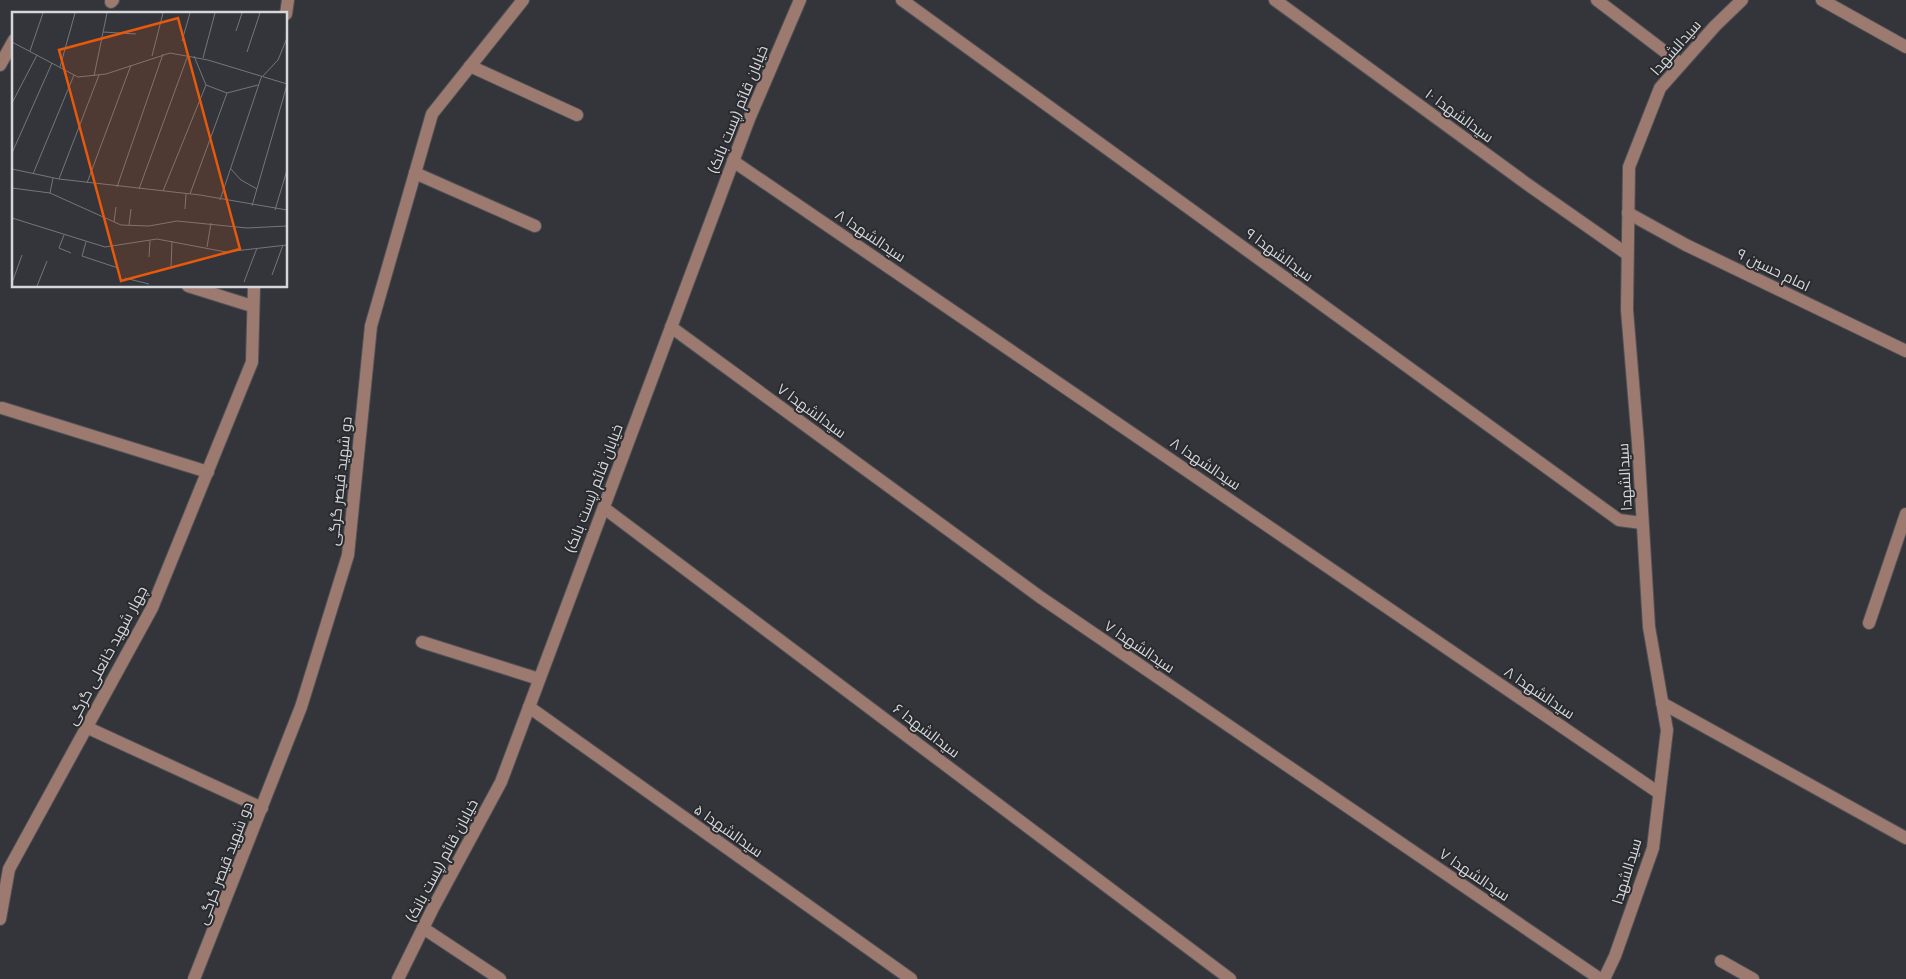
<svg xmlns="http://www.w3.org/2000/svg" width="1906" height="979" font-family="Lato,Cairo,sans-serif">
	<rect width="100%" height="100%" fill="#33353a"/>
	<g fill="none" stroke-linecap="round" stroke-linejoin="round">
		<g stroke="#505257" stroke-width="14">
			<g id="minor">
				<path d="M 902,0 L 1619,520 L 1642,523"/>
				<path d="M 1275,0 L 1527,184 L 1627,254"/>
				<path d="M 1597,0 L 1681,64"/>
				<path d="M 1822,0 L 1906,47"/>
				<path d="M 111,2 L 113,0"/>
				<path d="M 286,14 L 288,0"/>
				<path d="M 0,65 L 14,40"/>
				<path d="M 470,66 L 577,115"/>
				<path d="M 733,161 L 1659,793"/>
				<path d="M 415,173 L 535,226"/>
				<path d="M 1628,213 L 1686,245 L 1906,351"/>
				<path d="M 188,286 L 252,306"/>
				<path d="M 671,327 L 1040,597 L 1600,979"/>
				<path d="M 2,408 L 208,472"/>
				<path d="M 604,508 L 1230,979"/>
				<path d="M 1869,623 L 1906,514"/>
				<path d="M 422,642 L 539,679"/>
				<path d="M 1662,703 L 1906,838"/>
				<path d="M 529,707 L 911,979"/>
				<path d="M 86,727 L 262,808"/>
				<path d="M 0,919 L 9,869 L 152,608 L 252,362 L 254,286"/>
				<path d="M 423,928 L 500,979"/>
				<path d="M 1721,961 L 1753,979"/>
				<path d="M 194,979 L 301,707 L 348,555 L 371,326 L 432,114 L 523,0"/>
				<path d="M 398,979 L 432,910 L 501,782 L 749,119 L 800,0"/>
				<path d="M 1604,979 L 1615,956 L 1653,848 L 1667,730 L 1649,627 L 1638,443 L 1627,310 L 1629,167 L 1660,88 L 1715,26 L 1742,0"/>
			</g>
		</g>
		<use href="#minor" stroke="#9d7a70" stroke-width="12"/>
	</g>
	<g text-anchor="middle" dominant-baseline="central" stroke-width="4" stroke-linejoin="round" paint-order="stroke">
		<g font-size="15" fill="#d6d7da" stroke="#292b2f">
			<text transform="translate(1675 47) rotate(-49)">سیدالشهدا</text>
			<text transform="translate(737 109) rotate(-68)">خیابان قائم (پست بانک)</text>
			<text transform="translate(1460 115) rotate(36)">سیدالشهدا ۱۰</text>
			<text transform="translate(871 235) rotate(34)">سیدالشهدا ۸</text>
			<text transform="translate(1280 254) rotate(36)">سیدالشهدا ۹</text>
			<text transform="translate(1774 269) rotate(26)">امام حسين ۹</text>
			<text transform="translate(812 410) rotate(36)">سیدالشهدا ۷</text>
			<text transform="translate(1206 463) rotate(34)">سیدالشهدا ۸</text>
			<text transform="translate(1624 477) rotate(-93)">سیدالشهدا</text>
			<text transform="translate(339 481) rotate(-84)">دو شهید قیصر گرگی</text>
			<text transform="translate(593 488) rotate(-69)">خیابان قائم (پست بانک)</text>
			<text transform="translate(1140 646) rotate(34)">سیدالشهدا ۷</text>
			<text transform="translate(106 655) rotate(-62)">چهار شهید خانعلی گرگی</text>
			<text transform="translate(1540 692) rotate(34)">سیدالشهدا ۸</text>
			<text transform="translate(927 730) rotate(37)">سیدالشهدا ۶</text>
			<text transform="translate(729 830) rotate(35)">سیدالشهدا ۵</text>
			<text transform="translate(441 860) rotate(-62)">خیابان قائم (پست بانک)</text>
			<text transform="translate(224 863) rotate(-69)">دو شهید قیصر گرگی</text>
			<text transform="translate(1626 871) rotate(-73)">سیدالشهدا</text>
			<text transform="translate(1475 874) rotate(34)">سیدالشهدا ۷</text>
		</g>
	</g>
	<g transform="translate(12 12)">
		<rect width="275" height="275" fill="#33353a"/>
		<path fill="none" stroke="#74767a" stroke-width="1" d="M 224,19 L 230,1M 91,20 L 124,22M 170,29 L 178,1M 0,30 L 66,65 L 94,62 L 158,41 L 196,48 L 275,72M 18,39 L 31,1M 235,40 L 248,1M 140,44 L 151,1M 182,44 L 194,73 L 215,81 L 246,73M 191,46 L 203,1M 48,55 L 63,1M 82,64 L 95,1M 249,66 L 266,48 L 275,26M 0,91 L 25,43M 0,141 L 40,51M 218,156 L 229,168 L 245,177M 0,157 L 47,167 L 188,183 L 275,198M 21,162 L 62,63M 47,167 L 87,63M 75,171 L 119,53M 105,175 L 151,42M 0,176 L 38,181 L 109,213 L 137,214 L 165,209 L 235,216 L 275,214M 127,177 L 176,43M 151,179 L 194,73M 38,181 L 41,166M 178,182 L 215,81M 208,188 L 249,66M 240,194 L 275,73M 173,197 L 174,182M 263,198 L 275,158M 0,206 L 93,235 L 145,227 L 214,240 L 275,233M 102,210 L 104,195M 117,213 L 119,197M 52,223 L 47,236 L 59,241M 74,230 L 70,244 L 106,256M 195,235 L 199,211M 137,245 L 138,229M 159,256 L 160,229M 260,263 L 271,233M 113,266 L 137,272M 232,270 L 245,236M 0,271 L 10,243M 25,274 L 35,249"/>
		<path fill="#e8590c" fill-opacity="0.15" stroke="#e8590c" stroke-width="2.5" d="M 166,6 L 228,237 L 109,269 L 47,38 Z"/>
		<rect width="275" height="275" fill="none" stroke="#d6d7da" stroke-width="2.5"/>
	</g>
</svg>
